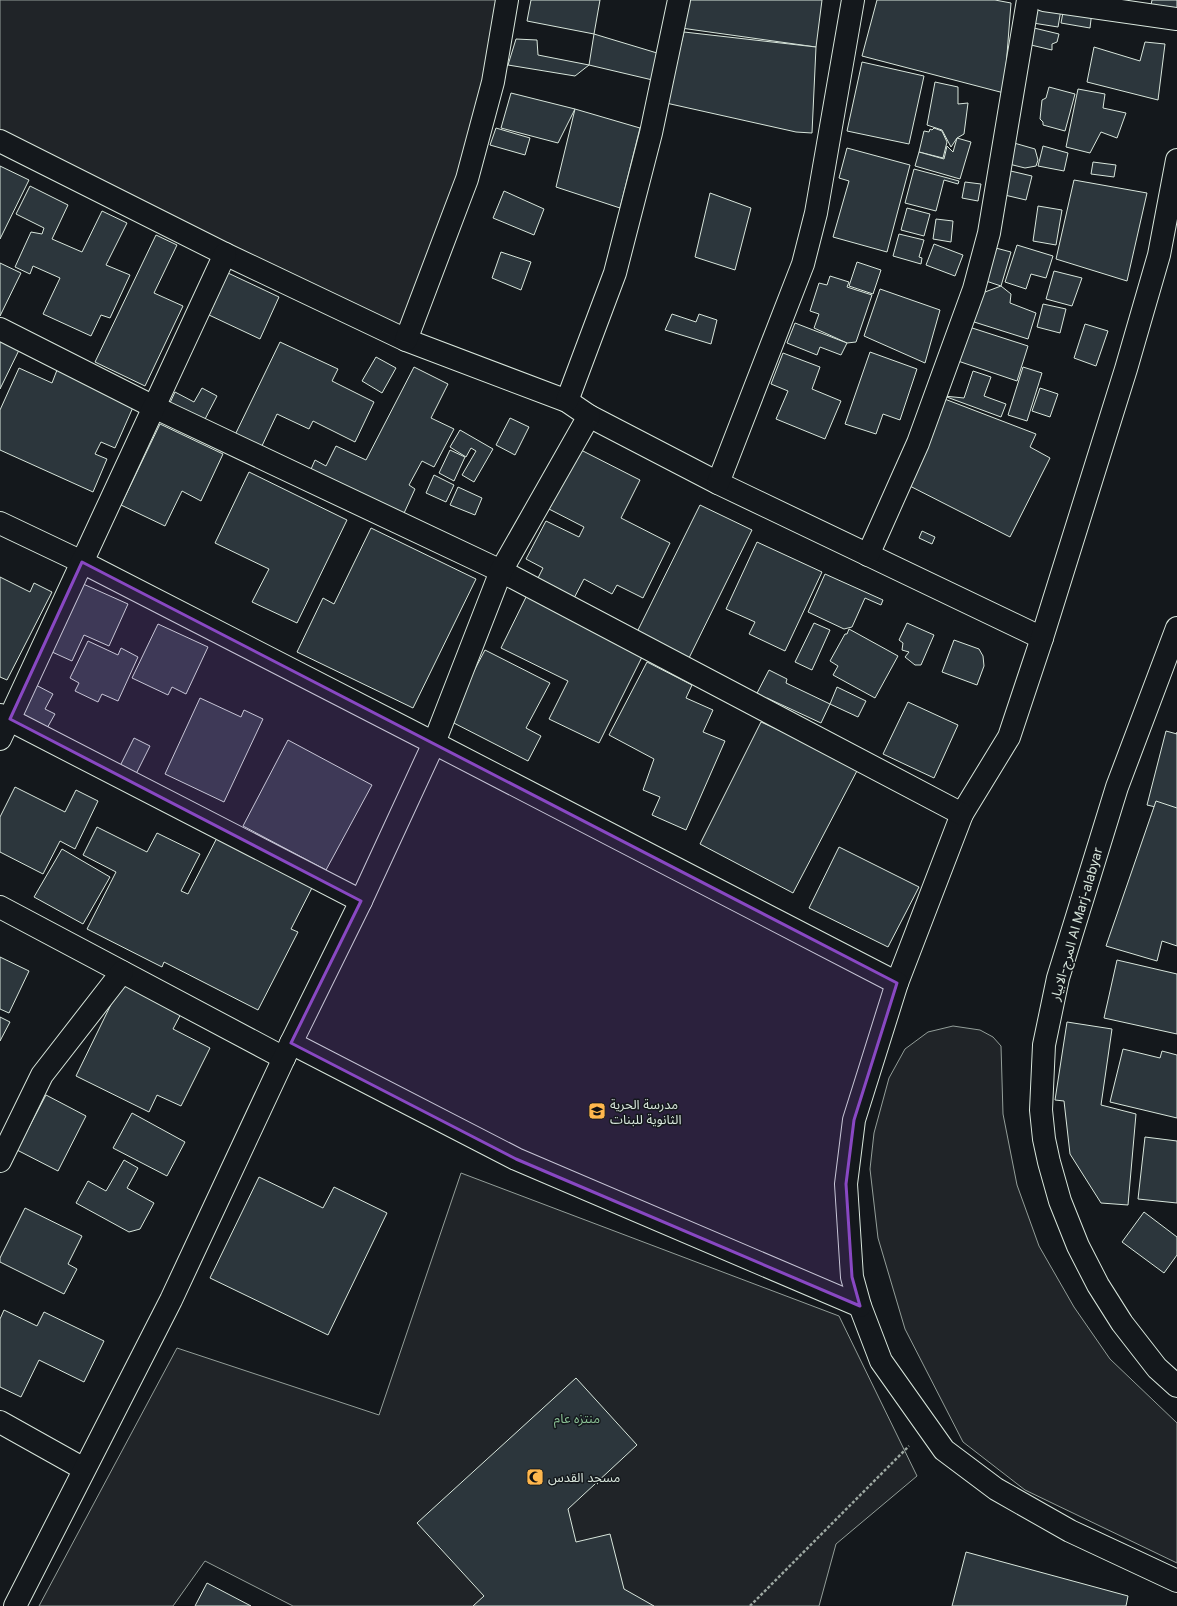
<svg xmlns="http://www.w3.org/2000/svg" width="1177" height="1606" font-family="Inter,'Noto Sans Arabic',sans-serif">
	<rect width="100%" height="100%" fill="#14181c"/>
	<g fill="#202428" stroke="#939e99">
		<path d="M 0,0 L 496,0 L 487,61 L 455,195 L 405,324 L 395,327 L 0,135 Z"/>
		<path d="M 953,1026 L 980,1030 L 993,1037 L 1001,1046 L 1003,1114 L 1017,1185 L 1039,1246 L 1074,1307 L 1110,1359 L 1177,1423 L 1177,1563 L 1025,1490 L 963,1442 L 905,1329 L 878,1238 L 870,1169 L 874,1133 L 889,1078 L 905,1049 L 928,1032 Z"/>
		<path d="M 461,1173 L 839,1316 L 917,1476 L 836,1544 L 819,1606 L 293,1606 L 205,1561 L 173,1606 L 39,1606 L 177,1348 L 379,1415 Z"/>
	</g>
	<g fill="#2c363c" stroke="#d8e6dc">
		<path d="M 531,0 L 600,0 L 594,34 L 527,21 Z"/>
		<path d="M 687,0 L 822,0 L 816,47 L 681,28 Z"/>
		<path d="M 877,0 L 995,0 L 1011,3 L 1004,93 L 862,56 Z"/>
		<path d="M 1037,0 L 1062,4 L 1058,27 L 1033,23 Z"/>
		<path d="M 1152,0 L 1177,0 L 1177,10 L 1151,5 Z"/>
		<path d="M 1064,7 L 1092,11 L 1090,28 L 1061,23 Z"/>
		<path d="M 1034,28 L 1059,34 L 1057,42 L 1052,44 L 1052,50 L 1031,45 Z"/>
		<path d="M 684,32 L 816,47 L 812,133 L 796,132 L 666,103 Z"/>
		<path d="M 594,34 L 667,56 L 661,82 L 589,65 Z"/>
		<path d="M 516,39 L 537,40 L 538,55 L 589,65 L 575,76 L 508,65 Z"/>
		<path d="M 1145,42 L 1165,44 L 1158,100 L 1087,82 L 1094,47 L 1140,61 Z"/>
		<path d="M 862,62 L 924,76 L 909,144 L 847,131 Z"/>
		<path d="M 935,82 L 958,87 L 958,104 L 968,103 L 964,134 L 957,138 L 951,147 L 942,130 L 927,125 Z"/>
		<path d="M 1049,87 L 1075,94 L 1065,131 L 1043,125 L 1043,122 L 1040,119 L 1042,100 L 1046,98 Z"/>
		<path d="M 1078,89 L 1105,94 L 1103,108 L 1126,113 L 1117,138 L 1101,132 L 1090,153 L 1066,147 Z"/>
		<path d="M 511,93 L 575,109 L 558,143 L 501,128 Z"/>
		<path d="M 575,109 L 640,128 L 620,208 L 556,187 Z"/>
		<path d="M 496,128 L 530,138 L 525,155 L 490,145 Z"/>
		<path d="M 934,128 L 942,131 L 947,142 L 943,158 L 919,152 L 924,131 L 929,132 L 930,129 L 932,130 Z"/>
		<path d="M 957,138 L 971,142 L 960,179 L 915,166 L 919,152 L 944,159 L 947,146 L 953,152 Z"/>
		<path d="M 1014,143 L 1035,149 L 1038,160 L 1036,166 L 1025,168 L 1009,164 Z"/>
		<path d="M 1043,146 L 1068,153 L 1064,171 L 1038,166 Z"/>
		<path d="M 847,148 L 910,165 L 887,252 L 833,237 L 849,181 L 839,178 Z"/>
		<path d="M 1093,162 L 1116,165 L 1114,177 L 1091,174 Z"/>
		<path d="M 0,166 L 29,180 L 0,239 Z"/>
		<path d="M 914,169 L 959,181 L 958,184 L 944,180 L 936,211 L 905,203 Z"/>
		<path d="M 1002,169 L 1032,176 L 1026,200 L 996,193 Z"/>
		<path d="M 1074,180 L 1147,193 L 1127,281 L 1056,259 Z"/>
		<path d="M 965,182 L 981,184 L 978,201 L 962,198 Z"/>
		<path d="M 30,186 L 68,205 L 52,239 L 82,252 L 102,211 L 127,223 L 106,265 L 130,275 L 110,318 L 101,315 L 91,336 L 43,314 L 60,278 L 33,266 L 30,274 L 15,267 L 31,232 L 42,234 L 44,228 L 16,214 Z"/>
		<path d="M 504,191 L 544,209 L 534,235 L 493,218 Z"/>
		<path d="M 710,193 L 751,208 L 735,270 L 695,257 Z"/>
		<path d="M 1038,206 L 1062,210 L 1056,245 L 1033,241 Z"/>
		<path d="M 907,208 L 930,214 L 924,236 L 901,230 Z"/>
		<path d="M 936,219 L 953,221 L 951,242 L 933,239 Z"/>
		<path d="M 899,234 L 924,240 L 919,257 L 922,258 L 921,264 L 893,256 Z"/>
		<path d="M 156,235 L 177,245 L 154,293 L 183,306 L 145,386 L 95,362 Z"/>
		<path d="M 934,244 L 963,255 L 955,276 L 926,265 Z"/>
		<path d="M 1017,245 L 1053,256 L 1046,278 L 1031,274 L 1026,289 L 1005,282 Z"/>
		<path d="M 992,247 L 1011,252 L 1001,286 L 983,280 Z"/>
		<path d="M 501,252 L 531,262 L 521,290 L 492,278 Z"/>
		<path d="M 857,262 L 881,270 L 873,294 L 849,286 Z"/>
		<path d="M 0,263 L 21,273 L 0,316 Z"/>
		<path d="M 1054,271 L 1082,278 L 1072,306 L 1046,299 Z"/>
		<path d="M 228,273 L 279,297 L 260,339 L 209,315 Z"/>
		<path d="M 830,276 L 849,282 L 847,287 L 872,295 L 856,342 L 847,343 L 814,328 L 819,314 L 810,311 L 819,283 L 827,285 Z"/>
		<path d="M 1001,286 L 1011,294 L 1010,303 L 1036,313 L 1028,339 L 971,321 L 977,295 Z"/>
		<path d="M 880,289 L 940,310 L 925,363 L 864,336 Z"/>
		<path d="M 1043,304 L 1066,309 L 1060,333 L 1037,327 Z"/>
		<path d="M 672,314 L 696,322 L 699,314 L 717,320 L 711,344 L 665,330 Z"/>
		<path d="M 795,323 L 847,343 L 841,355 L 820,347 L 817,355 L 787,343 Z"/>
		<path d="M 1085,324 L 1108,331 L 1096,366 L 1074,358 Z"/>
		<path d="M 966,326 L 1028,346 L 1017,381 L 955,360 Z"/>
		<path d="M 0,335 L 21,346 L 0,389 Z"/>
		<path d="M 280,342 L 338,369 L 332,381 L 374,402 L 355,442 L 313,421 L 309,429 L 277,414 L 260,450 L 234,437 Z"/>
		<path d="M 870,352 L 917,369 L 900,420 L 883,414 L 876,434 L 845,424 Z"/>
		<path d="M 783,353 L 820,367 L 812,389 L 841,401 L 825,439 L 776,419 L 788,391 L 771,384 Z"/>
		<path d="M 376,357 L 396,368 L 382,393 L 362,381 Z"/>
		<path d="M 414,367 L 448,384 L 431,418 L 454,429 L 434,467 L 422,461 L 409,485 L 415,489 L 400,522 L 308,476 L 315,460 L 326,466 L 336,446 L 366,460 Z"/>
		<path d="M 1023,367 L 1042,373 L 1027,421 L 1008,415 Z"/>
		<path d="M 19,368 L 52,383 L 57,370 L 134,405 L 115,448 L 101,442 L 95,454 L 107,459 L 93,492 L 0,450 L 0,410 Z"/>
		<path d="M 973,371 L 991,377 L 984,396 L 1006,404 L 1001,417 L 944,396 L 964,398 Z"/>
		<path d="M 202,388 L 217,396 L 203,423 L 169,405 L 175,392 L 194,402 Z"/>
		<path d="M 1040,388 L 1058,394 L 1050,417 L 1032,411 Z"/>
		<path d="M 942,398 L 1036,434 L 1030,447 L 1050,458 L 1010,537 L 900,481 Z"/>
		<path d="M 510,418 L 529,427 L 515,455 L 496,445 Z"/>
		<path d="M 160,424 L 223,454 L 201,501 L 182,491 L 165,526 L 121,505 Z"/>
		<path d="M 460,430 L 493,449 L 474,482 L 462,475 L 476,451 L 471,448 L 466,457 L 450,447 Z"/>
		<path d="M 579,449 L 640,480 L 621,518 L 670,543 L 643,598 L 617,585 L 612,594 L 584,579 L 572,602 L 535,584 L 543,568 L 526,559 L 546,521 L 579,537 L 584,527 L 549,509 Z"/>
		<path d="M 450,450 L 465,457 L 454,481 L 439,473 Z"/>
		<path d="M 249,472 L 347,520 L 297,623 L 252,602 L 269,569 L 215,543 Z"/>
		<path d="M 434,475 L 454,485 L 446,502 L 426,493 Z"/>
		<path d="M 458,487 L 482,498 L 475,515 L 450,505 Z"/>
		<path d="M 700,505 L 752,530 L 689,658 L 637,632 Z"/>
		<path d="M 371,528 L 476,579 L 413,708 L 297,652 L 323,598 L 334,604 Z"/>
		<path d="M 922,531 L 935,537 L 932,544 L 919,538 Z"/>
		<path d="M 757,542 L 822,572 L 785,651 L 749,634 L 755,622 L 726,609 Z"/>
		<path d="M 825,574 L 883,600 L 881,605 L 865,598 L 852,627 L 844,629 L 808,612 Z"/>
		<path d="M 0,577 L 30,592 L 34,583 L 52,592 L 7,680 L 0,677 Z"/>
		<path d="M 72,579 L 128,604 L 109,646 L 84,635 L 72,661 L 41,647 Z"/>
		<path d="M 529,591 L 646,649 L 599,743 L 549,719 L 568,681 L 501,648 Z"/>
		<path d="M 814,623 L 830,630 L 812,670 L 795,662 Z"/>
		<path d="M 907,623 L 934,635 L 921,665 L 915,665 L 905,657 L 909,652 L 902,650 L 903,643 L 899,640 Z"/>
		<path d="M 158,624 L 208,647 L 186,694 L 172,687 L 168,695 L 132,678 Z"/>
		<path d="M 849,629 L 898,656 L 875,698 L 833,675 L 838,666 L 830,661 L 845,634 L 847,634 Z"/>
		<path d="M 954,640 L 979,649 L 983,656 L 984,666 L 977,685 L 942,672 Z"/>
		<path d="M 88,641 L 118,655 L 121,648 L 138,657 L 118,701 L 102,694 L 98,702 L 75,691 L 79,683 L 70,678 Z"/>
		<path d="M 485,650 L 550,683 L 526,728 L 541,736 L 528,761 L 448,720 Z"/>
		<path d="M 647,662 L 692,685 L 686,698 L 713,710 L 703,732 L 725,741 L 686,830 L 652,815 L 660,797 L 643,790 L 654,759 L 609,735 Z"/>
		<path d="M 769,670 L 787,679 L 786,683 L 830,704 L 821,723 L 767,698 L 763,701 L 755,697 Z"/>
		<path d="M 34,684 L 53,694 L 45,709 L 55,714 L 46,730 L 18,715 Z"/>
		<path d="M 837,687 L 866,701 L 858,717 L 830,704 Z"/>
		<path d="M 200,698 L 241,717 L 244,710 L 263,719 L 224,802 L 165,774 Z"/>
		<path d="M 908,702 L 958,725 L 934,778 L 883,754 Z"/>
		<path d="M 761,722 L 859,767 L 793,893 L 700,844 Z"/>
		<path d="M 1166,731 L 1177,734 L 1177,732 L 1177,812 L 1147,805 Z"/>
		<path d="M 134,738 L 150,746 L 135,776 L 119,768 Z"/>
		<path d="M 288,740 L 372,785 L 326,870 L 243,826 Z"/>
		<path d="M 15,787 L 65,812 L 76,790 L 98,801 L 75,849 L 60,841 L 43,874 L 0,852 L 0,817 Z"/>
		<path d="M 1156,801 L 1177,808 L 1177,946 L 1162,941 L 1157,961 L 1106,946 Z"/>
		<path d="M 97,827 L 147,852 L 157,833 L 200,854 L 181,891 L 188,894 L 220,832 L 316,880 L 291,929 L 298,932 L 258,1010 L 164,962 L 162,967 L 87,929 L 116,872 L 83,855 Z"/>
		<path d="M 839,847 L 919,887 L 888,947 L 809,908 Z"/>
		<path d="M 62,849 L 110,877 L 83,924 L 34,897 Z"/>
		<path d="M 0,957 L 29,971 L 9,1013 L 0,1009 Z"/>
		<path d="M 1117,960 L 1177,974 L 1177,1034 L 1104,1018 Z"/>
		<path d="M 124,978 L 184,1008 L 173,1029 L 210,1048 L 181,1106 L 157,1095 L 149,1112 L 76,1076 Z"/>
		<path d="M 0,1017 L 10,1022 L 0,1041 Z"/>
		<path d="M 1067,1022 L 1112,1029 L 1101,1105 L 1136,1114 L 1128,1205 L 1101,1203 L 1070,1154 L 1064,1101 L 1055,1100 Z"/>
		<path d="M 1123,1049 L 1160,1058 L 1162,1051 L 1177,1055 L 1177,1118 L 1110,1102 Z"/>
		<path d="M 46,1095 L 86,1116 L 58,1171 L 17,1150 Z"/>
		<path d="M 132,1113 L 185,1142 L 167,1176 L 113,1148 Z"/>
		<path d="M 1145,1137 L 1177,1141 L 1177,1203 L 1138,1199 Z"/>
		<path d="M 124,1160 L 138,1168 L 127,1188 L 154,1203 L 140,1229 L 129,1232 L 76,1203 L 88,1181 L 106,1191 Z"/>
		<path d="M 259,1177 L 323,1208 L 334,1187 L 387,1213 L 328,1335 L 210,1278 Z"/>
		<path d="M 25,1208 L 82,1236 L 68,1264 L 77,1269 L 64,1294 L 0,1262 L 0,1258 Z"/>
		<path d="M 1144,1212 L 1177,1237 L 1177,1255 L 1164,1273 L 1122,1242 Z"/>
		<path d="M 4,1310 L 37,1326 L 44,1312 L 104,1341 L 84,1382 L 39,1360 L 21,1397 L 0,1387 L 0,1319 Z"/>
		<path d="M 576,1378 L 637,1445 L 568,1509 L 576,1542 L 610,1534 L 624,1589 L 654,1606 L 473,1606 L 484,1596 L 417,1523 Z"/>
		<path d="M 966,1552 L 1128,1596 L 1126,1606 L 952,1606 Z"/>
		<path d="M 207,1583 L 251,1606 L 195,1606 Z"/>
	</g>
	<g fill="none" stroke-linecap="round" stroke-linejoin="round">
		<g stroke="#d8e6dc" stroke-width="24">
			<g id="minor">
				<path d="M 1044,0 L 1177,19"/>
				<path d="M 0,141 L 225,254 L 406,340 L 567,401 L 589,416 L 718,483 L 1042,638"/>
				<path d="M 1177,160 L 1159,255 L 1126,369 L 1042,638 L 1009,737 L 962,814 L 897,983 L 854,1120 L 846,1184 L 852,1277 L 860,1306 L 881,1361 L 944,1450 L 996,1489 L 1070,1531 L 1177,1581"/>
				<path d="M 0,329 L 154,407 L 501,571 L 962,814"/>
				<path d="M 406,340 L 467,179 L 493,82 L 507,0"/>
				<path d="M 567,401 L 615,273 L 651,133 L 679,0"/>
				<path d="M 718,483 L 803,264 L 816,213 L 853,0"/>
				<path d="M 0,523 L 82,562 L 434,743 L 897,983"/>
				<path d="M 868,555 L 918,443 L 974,289 L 989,233 L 1028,0"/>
				<path d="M 0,715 L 361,901"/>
				<path d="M 0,739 L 225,254"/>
				<path d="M 0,907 L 284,1058"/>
				<path d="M 291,1043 L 516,1159 L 860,1306"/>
				<path d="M 0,1161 L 42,1075 L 122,972"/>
				<path d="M 0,1422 L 84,1469"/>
				<path d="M 15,1606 L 171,1300 L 291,1043 L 361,901 L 434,743 L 501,571 L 589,416"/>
			</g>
		</g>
		<g stroke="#d8e6dc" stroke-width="24">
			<path id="major" d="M 1177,628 L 1117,787 L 1058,978 L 1044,1045 L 1041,1110 L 1044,1139 L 1049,1162 L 1060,1201 L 1078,1246 L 1098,1285 L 1122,1323 L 1157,1368 L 1177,1386"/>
		</g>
		<path stroke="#9da8a2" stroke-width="2.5" stroke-dasharray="3 2" stroke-linecap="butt" d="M 750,1606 L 909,1446"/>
		<use href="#minor" stroke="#14181c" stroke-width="22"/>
		<use href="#major" stroke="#14181c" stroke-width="22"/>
	</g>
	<path fill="#8948c3" fill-opacity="0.2" stroke="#8948c3" stroke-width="3" stroke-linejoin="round" d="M 82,562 L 897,983 L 854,1120 L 846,1184 L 852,1277 L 860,1306 L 516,1159 L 291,1043 L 361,901 L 10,719 Z"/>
	<defs>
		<g id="school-square" transform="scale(0.9)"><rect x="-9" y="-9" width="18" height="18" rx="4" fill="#ffb74d" stroke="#14181c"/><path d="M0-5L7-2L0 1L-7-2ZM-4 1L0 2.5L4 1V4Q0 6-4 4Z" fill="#111"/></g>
		<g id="mosque-square" transform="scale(0.9)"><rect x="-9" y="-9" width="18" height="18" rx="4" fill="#ffb74d" stroke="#14181c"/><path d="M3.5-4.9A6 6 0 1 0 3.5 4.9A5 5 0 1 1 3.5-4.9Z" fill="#111"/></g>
	</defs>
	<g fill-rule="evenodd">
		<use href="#school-square" x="597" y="1111"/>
		<use href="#mosque-square" x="535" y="1477"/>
	</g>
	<g text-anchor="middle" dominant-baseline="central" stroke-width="3" stroke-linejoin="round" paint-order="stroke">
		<g font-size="13" fill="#d8e6dc" stroke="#14181c">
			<text transform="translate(1076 924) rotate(-74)">المرج-الابيار Al Marj-alabyar</text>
		</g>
		<g font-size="13" fill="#d8e6dc" stroke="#14181c" text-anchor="start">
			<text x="610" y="1104">مدرسة الحرية<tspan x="610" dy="15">الثانوية للبنات</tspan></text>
			<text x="548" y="1477">مسجد القدس</text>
		</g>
		<g font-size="13" fill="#8ac095" stroke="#14181c">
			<text x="577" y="1418">منتزه عام</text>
		</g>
	</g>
</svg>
